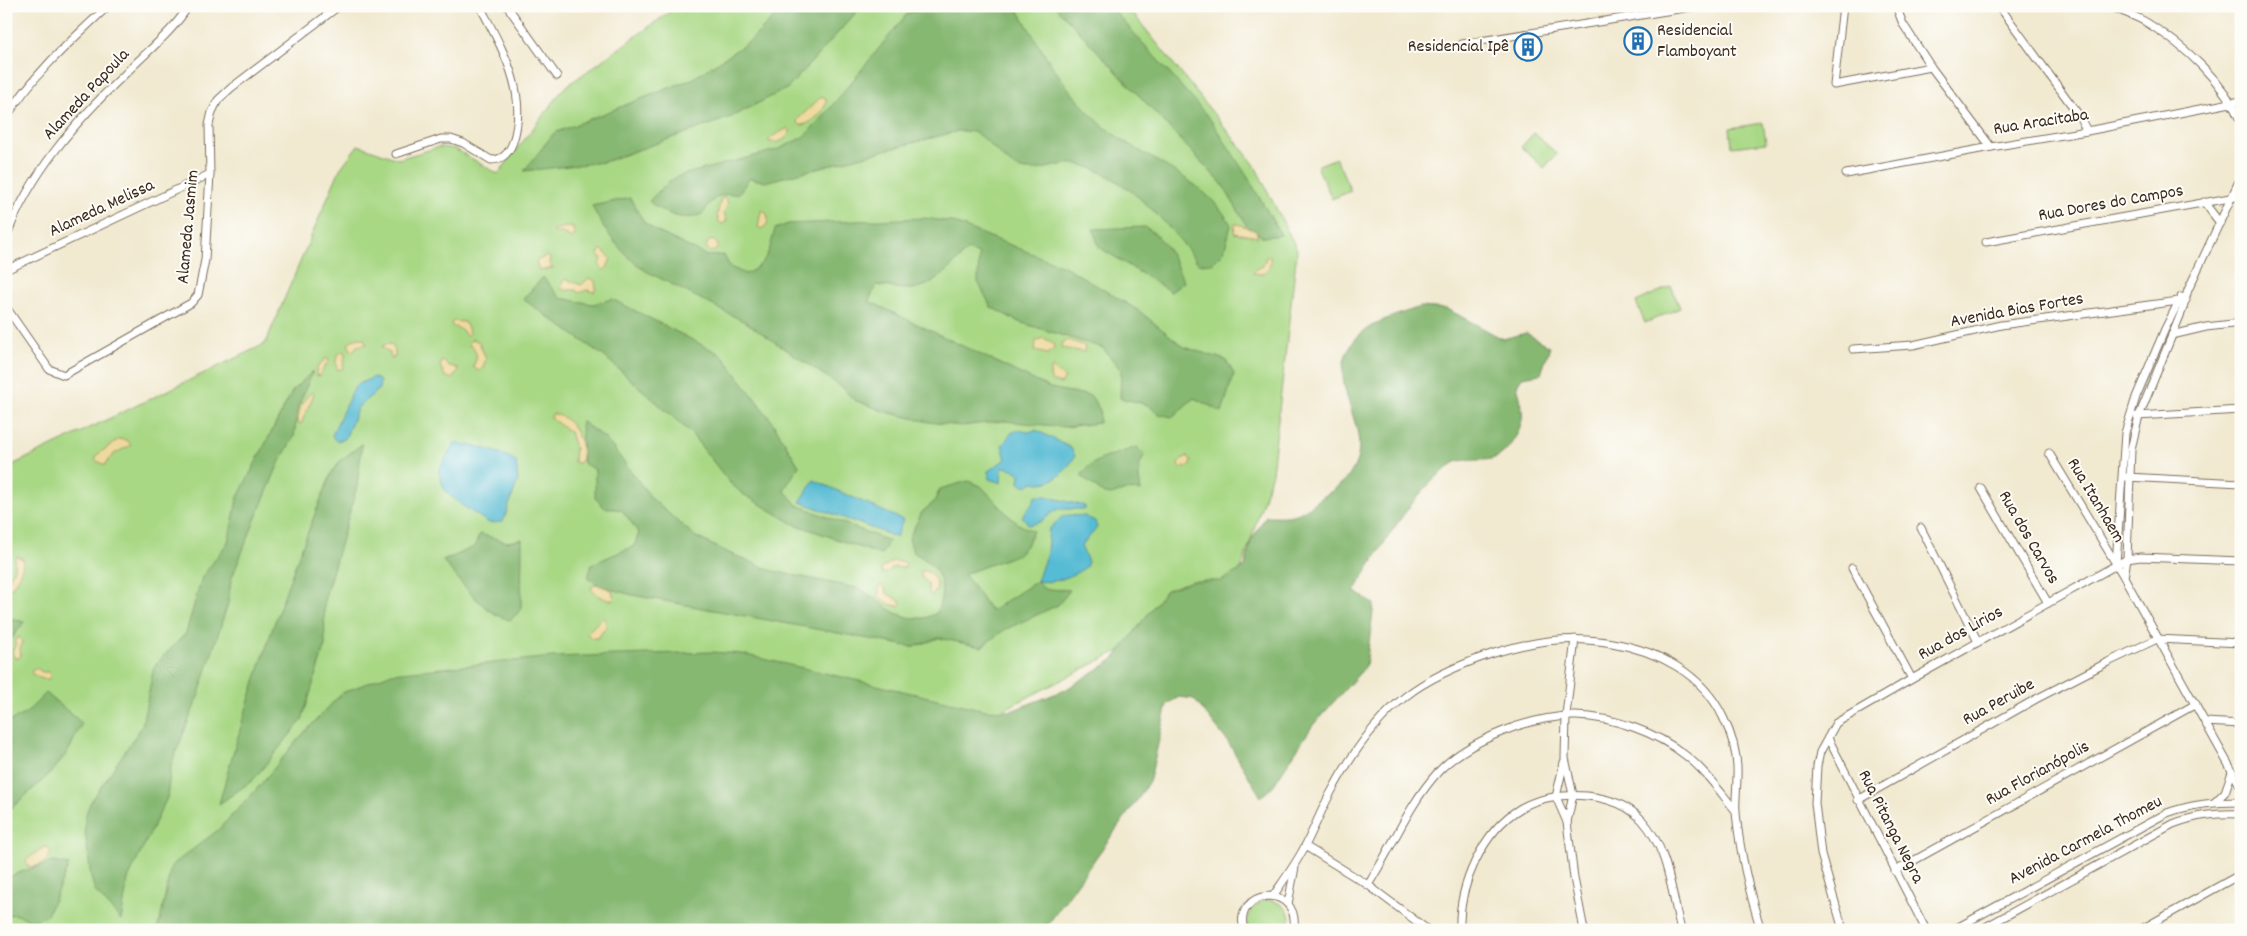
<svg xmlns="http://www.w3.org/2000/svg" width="2247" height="936" font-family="Dekko,sans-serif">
	<rect width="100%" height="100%" fill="#fdfcf7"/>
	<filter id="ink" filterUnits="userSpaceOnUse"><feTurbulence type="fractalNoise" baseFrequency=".02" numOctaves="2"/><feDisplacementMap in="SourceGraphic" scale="10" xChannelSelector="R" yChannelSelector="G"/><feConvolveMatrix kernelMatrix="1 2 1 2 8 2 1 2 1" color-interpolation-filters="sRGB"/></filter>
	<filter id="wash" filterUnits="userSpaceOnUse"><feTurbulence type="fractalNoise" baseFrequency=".0096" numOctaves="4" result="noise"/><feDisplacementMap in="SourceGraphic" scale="20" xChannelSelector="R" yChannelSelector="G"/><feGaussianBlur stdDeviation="1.12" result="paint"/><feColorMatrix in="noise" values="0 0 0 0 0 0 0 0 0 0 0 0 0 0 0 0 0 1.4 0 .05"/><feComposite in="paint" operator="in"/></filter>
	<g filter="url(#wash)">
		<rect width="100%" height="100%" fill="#f1e9d0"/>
		<g fill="#a9d885" stroke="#728152">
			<path d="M 678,6 L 1127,6 L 1254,164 L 1297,250 L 1272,473 L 1234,592 L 995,714 L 186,930 L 6,930 L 6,468 L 265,344 L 340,169 L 358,145 L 398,159 L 439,147 L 455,149 L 498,174 L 564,88 Z"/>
			<path d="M 1763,123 L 1766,143 L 1732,147 L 1730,128 Z"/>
			<path d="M 1534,133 L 1557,154 L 1544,168 L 1521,147 Z"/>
			<path d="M 1336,158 L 1351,191 L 1332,199 L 1317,166 Z"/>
			<path d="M 1671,286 L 1680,308 L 1645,323 L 1636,302 Z"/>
			<path d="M 1265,900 C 1282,900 1295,913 1289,930 L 1249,930 C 1244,916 1252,905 1265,900 Z"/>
		</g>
		<g fill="#86b872" stroke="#607148">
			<path d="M 785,6 L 862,6 L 788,88 L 731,117 L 604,162 L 524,171 L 554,133 L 692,79 L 750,41 Z"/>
			<path d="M 951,6 L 1016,6 C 1040,48 1064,90 1100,123 C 1141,160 1204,175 1231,225 L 1224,252 L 1213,263 L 1199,264 C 1170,227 1127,174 1077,164 C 1058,161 1041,174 1021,169 C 1005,165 989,139 973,132 C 969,131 962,131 958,131 L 765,182 L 750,178 L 738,194 C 727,194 717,194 710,203 C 707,206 706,211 703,213 C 686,224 662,213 649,201 L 669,181 L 682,175 L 777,150 L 803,137 L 823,117 L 907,14 L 922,8 L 951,11 Z"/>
			<path d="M 1055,6 L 1110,6 L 1210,119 L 1247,176 L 1281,235 L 1263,237 L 1247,226 L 1222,184 Z"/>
			<path d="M 630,198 L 644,222 L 656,231 L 707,256 L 724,255 L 730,267 L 746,274 C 768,263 769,251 775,229 L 788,224 L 924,218 L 952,222 L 1066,267 L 1139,311 L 1184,347 L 1226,360 L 1234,374 L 1222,412 L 1194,398 L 1172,417 L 1159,414 L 1148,405 L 1120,398 L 1121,370 L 1103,348 L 1019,322 L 991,307 L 978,282 L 979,254 L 967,250 C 952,267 932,290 907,289 C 897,289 886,286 876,285 L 869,301 L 1050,388 L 1091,396 L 1100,410 L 1099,423 L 1065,427 L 1004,421 L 961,426 L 929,422 L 886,412 L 854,400 L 843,388 L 747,323 L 646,271 C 623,256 604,231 592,206 Z"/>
			<path d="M 1145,227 C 1167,239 1174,261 1184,282 L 1171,292 L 1099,247 L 1093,229 Z"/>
			<path d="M 543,277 L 560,298 L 593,304 L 612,299 L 722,355 L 771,420 L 799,466 L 784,490 L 797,505 L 889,541 L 881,555 L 794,524 L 743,494 L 730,483 L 690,432 L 605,357 L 523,299 Z"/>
			<path d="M 1420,307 L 1447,309 L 1503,339 L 1526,333 L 1550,347 L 1541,374 L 1522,377 L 1517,385 C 1524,413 1527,424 1507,449 C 1491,469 1466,453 1451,465 C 1409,496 1382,548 1354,591 L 1374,604 L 1366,666 L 1313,725 L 1273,786 L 1261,797 L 1228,742 L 1194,699 L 1179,697 L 1167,704 L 1150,779 L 1140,796 L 1044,930 L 156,930 L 160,921 L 171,866 L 218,830 L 256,790 L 300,737 L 342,693 L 392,673 L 553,657 L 712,652 L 742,654 L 985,710 L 1011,711 L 1065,690 L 1114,659 L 1166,590 L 1192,581 L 1221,581 L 1245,567 L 1251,540 L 1266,516 C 1275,516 1285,517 1293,515 C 1304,513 1316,501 1326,495 C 1402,448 1318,395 1351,345 C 1366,322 1396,316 1420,307 Z"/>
			<path d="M 313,371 L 298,407 L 294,437 L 280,461 L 257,515 L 231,580 L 228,603 L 199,694 L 171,765 L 167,798 L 128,879 L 121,920 L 95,891 L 91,877 L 85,831 L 85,817 L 90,803 L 142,726 L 154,666 L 186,633 L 202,577 L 228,542 L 238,497 L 293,390 Z"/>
			<path d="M 581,421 L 606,439 L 653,500 L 696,537 L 729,553 L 773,571 L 861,589 L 895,613 L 911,618 L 925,618 L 937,613 C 948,583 940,567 913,552 L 909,538 L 922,512 L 934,502 L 940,489 L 968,481 L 981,486 L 1009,516 L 1020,525 L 1033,531 L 1028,543 L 1019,554 L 964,574 L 991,611 L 1037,581 L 1044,589 L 1070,590 L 1058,605 L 1004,630 L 981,647 L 939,638 L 913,647 L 632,595 L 600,586 L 588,578 L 592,564 L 634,546 L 639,533 L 622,510 L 605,508 L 595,498 L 595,470 L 583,463 Z"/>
			<path d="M 362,444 L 357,486 L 324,601 L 325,645 L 302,720 L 253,780 L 219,804 C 249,691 287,580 332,472 L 340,461 Z"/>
			<path d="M 1137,447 L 1145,455 C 1136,468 1139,477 1141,491 L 1126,490 L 1111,495 L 1104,494 L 1081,476 C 1091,458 1119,454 1137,447 Z"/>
			<path d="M 480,534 L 507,542 L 522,539 L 521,610 L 510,620 C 482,613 462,582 443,561 L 474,547 Z"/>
			<path d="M 6,617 L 24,622 L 6,646 Z"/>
			<path d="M 46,693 L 82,723 L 69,750 L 53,771 L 6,813 L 6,723 L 26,713 Z"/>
			<path d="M 53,862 L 69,865 L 47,915 L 34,921 L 14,914 L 6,916 L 6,878 L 26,870 Z"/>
		</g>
		<g fill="#eeda9e" stroke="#94825e">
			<path d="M 821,97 L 825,97 L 826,100 C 827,110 810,126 800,125 L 797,122 L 798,119 Z"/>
			<path d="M 788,128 L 790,131 C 787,140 777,145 768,141 L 773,136 Z"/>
			<path d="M 721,198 L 724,198 L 728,203 L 724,213 L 727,221 L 722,224 L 719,222 L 717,215 Z"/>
			<path d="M 761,210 L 766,212 L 768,218 L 767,225 L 761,229 L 758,227 Z"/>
			<path d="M 1235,224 L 1238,224 L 1256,231 L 1258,237 L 1234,233 Z"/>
			<path d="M 572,226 L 575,236 L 572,238 L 562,233 L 554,233 L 552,230 Z"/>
			<circle cx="712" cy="246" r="5.5"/>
			<path d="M 601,249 L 611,258 L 607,268 L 604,270 L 599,265 L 602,259 L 598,254 Z"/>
			<path d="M 547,256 L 550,258 L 549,263 L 553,268 L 539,271 L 536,261 Z"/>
			<path d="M 1267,256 L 1270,257 C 1272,266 1268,270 1261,274 L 1253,273 L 1254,270 L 1262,266 Z"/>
			<path d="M 589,278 L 595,281 L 596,289 L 594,292 L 587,290 L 578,293 L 576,290 L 564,290 L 561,288 L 563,281 L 566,279 L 581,285 Z"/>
			<path d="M 453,321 L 464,322 L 468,328 L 469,334 L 466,336 L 462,330 L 452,326 L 451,324 Z"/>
			<path d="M 359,338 L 364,339 L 367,344 L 357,346 L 352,352 L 348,344 L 352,340 Z"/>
			<path d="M 1043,338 C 1049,341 1054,342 1054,349 L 1048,354 L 1035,351 L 1036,341 Z"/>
			<path d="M 473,339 L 479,342 L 486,359 L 482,369 L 479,371 L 473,367 L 477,357 L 474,348 L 469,345 L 470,341 Z"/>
			<path d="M 1069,340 L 1085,346 L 1084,352 L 1061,348 L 1062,343 Z"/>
			<path d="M 391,344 L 395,350 L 395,357 L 391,359 L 390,353 L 381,347 L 384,345 Z"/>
			<path d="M 341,352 L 345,352 C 346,357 343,362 343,368 L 338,370 C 334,364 336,356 341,352 Z"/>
			<path d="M 326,358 L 329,360 L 319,376 L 316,375 L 317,368 Z"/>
			<path d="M 443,360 L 447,365 L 457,368 L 458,371 L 452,379 L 445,376 L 440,366 Z"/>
			<path d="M 1052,368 L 1065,378 L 1061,384 L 1051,381 L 1050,373 Z"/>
			<path d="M 312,392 L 314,394 L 301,424 L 298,423 C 297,412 303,398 312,392 Z"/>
			<path d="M 552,414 C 570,413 587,445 581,461 L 578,463 L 574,462 L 575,448 L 570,432 L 553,420 L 551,417 Z"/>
			<path d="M 119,439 L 126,440 L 131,445 L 114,454 L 105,465 L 95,460 L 98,454 Z"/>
			<path d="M 1187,456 L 1191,460 L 1190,466 L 1180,468 L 1178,465 L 1179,462 Z"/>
			<path d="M 17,556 L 23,559 C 24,568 17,581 11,588 L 8,588 L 6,585 L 14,569 L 15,558 Z"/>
			<path d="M 893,561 L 904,562 L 906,564 L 905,568 L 894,567 L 886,573 L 882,573 L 881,569 Z"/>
			<path d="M 921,571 C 931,570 937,579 937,589 L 933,595 L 929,594 L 928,584 L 921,576 Z"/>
			<path d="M 596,584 L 612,590 L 614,600 C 607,601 594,595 591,588 Z"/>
			<path d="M 882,585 L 888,594 L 900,601 L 901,604 L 899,606 L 891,605 L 879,597 L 879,586 Z"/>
			<path d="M 602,618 L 605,619 L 606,627 L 598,638 L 591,638 L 587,633 Z"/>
			<path d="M 19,637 L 23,642 L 20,649 L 21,656 L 18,658 L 14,658 L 12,651 L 16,645 L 14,641 Z"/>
			<path d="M 37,668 L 42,672 L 49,672 L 50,676 L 49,679 L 42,679 L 32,674 L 31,671 Z"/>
			<path d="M 44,847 L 47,847 L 51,852 C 48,862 37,869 27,866 L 26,860 Z"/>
		</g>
		<g fill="#56bbd4" stroke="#487279">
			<path d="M 374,377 L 380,381 L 379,389 L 358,407 L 345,439 L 336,441 L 332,436 C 334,430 353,388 356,386 C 361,382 368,380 374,377 Z"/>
			<path d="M 1019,430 L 1029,432 L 1036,430 L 1071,448 L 1075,456 C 1067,471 1051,487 1033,482 L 1027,486 L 1019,483 L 1020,474 L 1013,469 L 1002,467 L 1001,483 L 989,479 L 988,471 L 1006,459 L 1002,446 L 1011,433 Z"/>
			<path d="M 455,443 C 477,446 497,450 516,461 L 518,480 L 503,522 L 489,523 L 460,504 L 445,491 L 438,471 Z"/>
			<path d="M 814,480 L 903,520 L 896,537 L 800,502 Z"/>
			<path d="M 1035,496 L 1045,496 L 1085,506 L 1085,509 L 1058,509 L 1040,522 L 1029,525 L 1022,516 L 1033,503 Z"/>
			<path d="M 1070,515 L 1084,516 L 1095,521 L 1097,528 L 1081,546 L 1088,562 L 1086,567 C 1071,577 1055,584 1037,581 L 1047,552 L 1049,529 L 1063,516 Z"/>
		</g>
	</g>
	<g filter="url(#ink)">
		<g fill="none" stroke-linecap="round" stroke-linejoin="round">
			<g stroke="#7b6d5c" stroke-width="9">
				<g id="minor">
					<path d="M 507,6 L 557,76"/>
					<path d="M 1843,6 L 1834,85 L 1931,67"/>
					<path d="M 1896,6 L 1903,24 L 1931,67 L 1991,147"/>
					<path d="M 1999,6 L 2078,114 L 2087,131"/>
					<path d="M 2110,6 C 2122,12 2137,16 2149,24 C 2185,46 2224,82 2241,122"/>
					<path d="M 1462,44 L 1697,6"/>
					<path d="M 6,118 C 33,74 71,41 108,6"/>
					<path d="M 396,154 L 441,139 L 451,139 L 463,143 L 491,160 C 503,160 509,153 513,142 C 529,92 502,49 480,6"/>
					<path d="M 1846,174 L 1991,147 L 2087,131 L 2241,101"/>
					<path d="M 2204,202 L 2220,223"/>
					<path d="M 6,238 C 29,174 77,120 126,73 C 144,54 176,29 188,6"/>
					<path d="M 1986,242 L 2241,196"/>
					<path d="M 6,270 L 210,174"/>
					<path d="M 6,307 L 49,369 L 64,375 L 191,303 L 198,295 L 205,260 L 210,174 L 209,125 L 212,112 L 218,100 L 231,88 L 339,6"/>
					<path d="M 2172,335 L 2206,327 L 2241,323"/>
					<path d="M 1853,349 L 1913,345 L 2001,325 L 2186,300"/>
					<path d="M 2137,416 L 2241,410"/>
					<path d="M 2049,453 L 2124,577 L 2241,787"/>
					<path d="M 2126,477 L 2241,483"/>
					<path d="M 1981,488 L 2048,603"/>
					<path d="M 1921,528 L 1978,642"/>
					<path d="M 2116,564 L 2125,433 L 2136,397 L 2165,329 L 2181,297"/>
					<path d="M 1852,568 L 1912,679"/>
					<path d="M 2124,577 L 2127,559 L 2131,449 L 2139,416 L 2182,311 L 2188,290 L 2241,177"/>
					<path d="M 2205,722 L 2241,724"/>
					<path d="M 1828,738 L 1926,930"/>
					<path d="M 1564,762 L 1556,797 L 1567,822 L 1574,878 L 1584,930"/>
					<path d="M 1858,800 L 2036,699 L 2108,662 L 2157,639 L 2241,643"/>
					<path d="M 2215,802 L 2225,792 L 2232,772"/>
					<path d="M 1567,822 L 1573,795 L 1565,758 L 1566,715 L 1575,639"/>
					<path d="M 1305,846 L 1368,885 L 1428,930"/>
					<path d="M 1895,871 L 2196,704"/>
					<path d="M 1368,885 C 1392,848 1408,805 1438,772 C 1467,741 1532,715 1576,716 C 1613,717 1656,732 1685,755 C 1705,770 1720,792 1736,811"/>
					<path d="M 1273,896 C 1284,880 1295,865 1304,848 C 1313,831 1320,813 1329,796 C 1348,760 1374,721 1406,696 C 1430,677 1462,664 1491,654 C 1531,641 1570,635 1612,643 C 1658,651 1702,673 1723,717 C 1732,735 1738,756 1737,776 C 1737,789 1735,801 1736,813 C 1740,852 1749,892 1761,930"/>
					<path d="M 1288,904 L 1295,867"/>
					<path d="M 1244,930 C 1232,890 1300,880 1294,930"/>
					<path d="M 1460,930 C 1458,887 1482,831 1521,808 C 1540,797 1565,794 1587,796 C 1607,798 1628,805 1642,820 C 1669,850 1671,892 1681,930"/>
					<path d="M 1843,930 L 1821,854 L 1815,803 L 1817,766 L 1820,752 L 1836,723 L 1912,679 L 2127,559 L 2140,557 L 2241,561"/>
					<path d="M 1953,930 L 2167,813 C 2192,804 2214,802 2241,802"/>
					<path d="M 1980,930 L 2173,824 C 2196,815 2216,813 2241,814"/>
					<path d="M 2140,930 L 2241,874"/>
				</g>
			</g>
			<use href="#minor" stroke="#fff" stroke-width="7"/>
		</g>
	</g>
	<defs>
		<g id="building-ring" transform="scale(1.4375)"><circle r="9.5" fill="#fdfcf7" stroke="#1f6fb2" stroke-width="1.5"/><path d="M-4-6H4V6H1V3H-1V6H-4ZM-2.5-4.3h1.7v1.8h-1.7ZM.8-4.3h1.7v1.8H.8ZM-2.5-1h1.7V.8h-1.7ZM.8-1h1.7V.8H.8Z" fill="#1f6fb2"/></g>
	</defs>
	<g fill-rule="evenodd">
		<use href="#building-ring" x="1638" y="41"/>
		<use href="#building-ring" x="1528" y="47"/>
	</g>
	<g text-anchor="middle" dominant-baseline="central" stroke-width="4" stroke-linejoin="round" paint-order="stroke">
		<g font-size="18" fill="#3b2a1e" stroke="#fdfcf7" text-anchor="start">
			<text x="1657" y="31">Residencial<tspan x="1657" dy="21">Flamboyant</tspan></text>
			<text x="1509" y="47" text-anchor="end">Residencial Ipê</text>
		</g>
		<g font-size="18" fill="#3b2a1e" stroke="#fdfcf7">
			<text transform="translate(87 95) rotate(-47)">Alameda Papoula</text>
			<text transform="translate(2041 123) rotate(-9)">Rua Aracitaba</text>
			<text transform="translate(2111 204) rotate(-10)">Rua Dores do Campos</text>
			<text transform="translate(102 209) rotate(-25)">Alameda Melissa</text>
			<text transform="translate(189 227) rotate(-85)">Alameda Jasmim</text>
			<text transform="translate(2017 311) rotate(-10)">Avenida Bias Fortes</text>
			<text transform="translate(2095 501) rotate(59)">Rua Itanhaem</text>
			<text transform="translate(2028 538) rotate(60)">Rua dos Carvos</text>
			<text transform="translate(1961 634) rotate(-29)">Rua dos Lirios</text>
			<text transform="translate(1999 703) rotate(-29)">Rua Peruibe</text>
			<text transform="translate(2038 774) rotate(-29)">Rua Florianópolis</text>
			<text transform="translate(1890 827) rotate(63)">Rua Pitanga Negra</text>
			<text transform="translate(2086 841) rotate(-28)">Avenida Carmela Thomeu</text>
		</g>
	</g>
	<rect width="2247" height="936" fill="none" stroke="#fdfcf7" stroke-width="25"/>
</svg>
